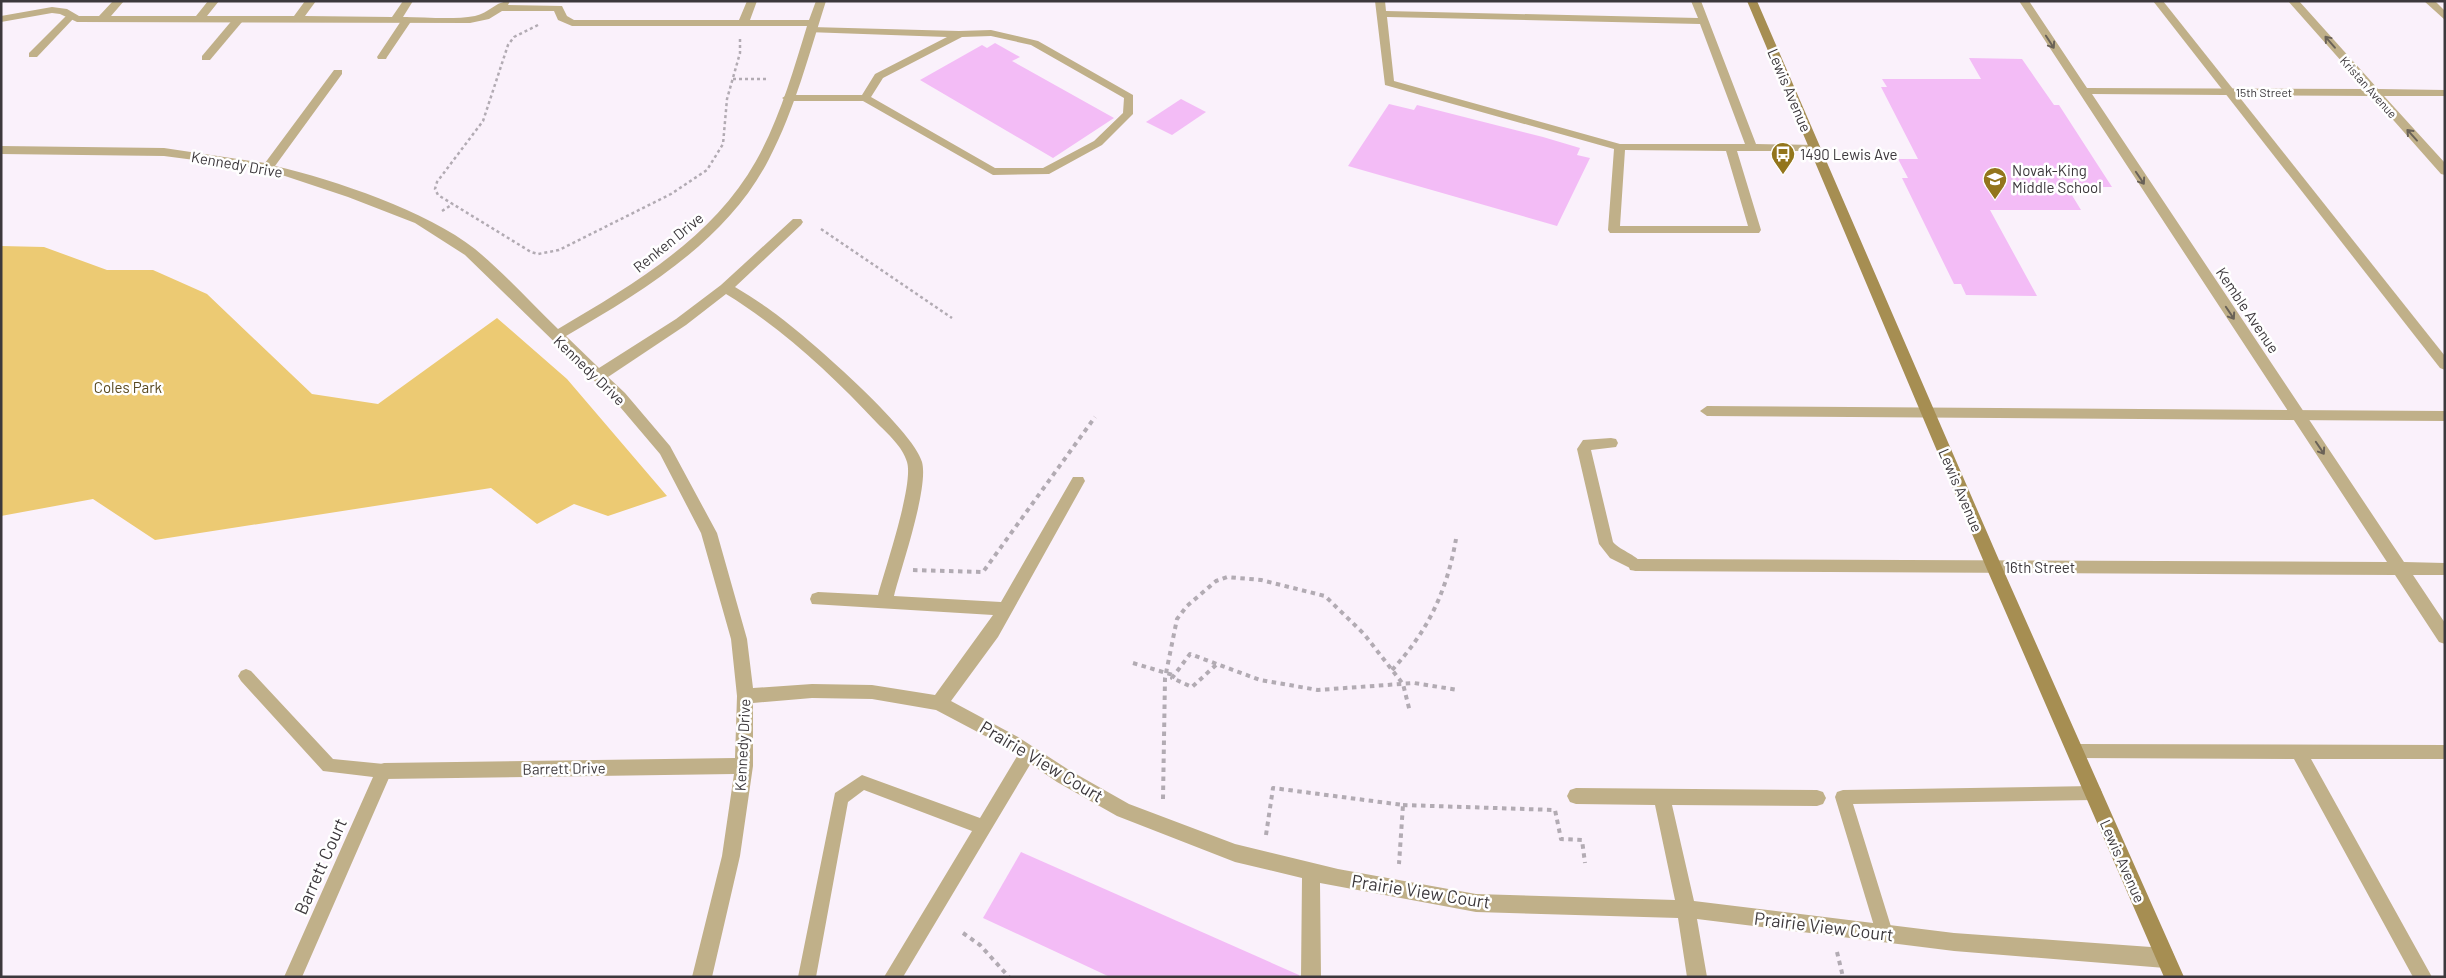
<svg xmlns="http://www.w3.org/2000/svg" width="2446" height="978" font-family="Barlow,sans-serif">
	<rect width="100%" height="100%" fill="#faf1fb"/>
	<path fill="#ecca73" d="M 1,246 L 44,247 L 107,270 L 153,270 L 207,294 L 312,394 L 378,404 L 497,318 L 567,379 L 667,496 L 608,516 L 574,504 L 537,524 L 491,488 L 155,540 L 93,499 L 1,516 Z"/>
	<g fill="#f3bcf6">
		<path d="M 995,43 L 1020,57 L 1012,61 L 1114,118 L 1053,158 L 920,80 L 982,45 L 987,48 Z"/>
		<path d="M 1969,58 L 2022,59 L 2054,105 L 2059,105 L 2112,187 L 2067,187 L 2081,210 L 1990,210 L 2037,296 L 1966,295 L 1961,284 L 1954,284 L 1902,178 L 1908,178 L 1898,159 L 1918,159 L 1881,87 L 1887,87 L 1882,79 L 1981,79 Z"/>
		<path d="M 1181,99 L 1206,112 L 1172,135 L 1146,122 Z"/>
		<path d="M 1389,104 L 1414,110 L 1417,105 L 1543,137 L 1580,148 L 1577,155 L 1590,158 L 1557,226 L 1348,166 Z"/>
		<path d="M 1021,852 L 1299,975 L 1299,977 L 1110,977 L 983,918 Z"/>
	</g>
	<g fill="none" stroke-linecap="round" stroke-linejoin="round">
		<g stroke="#b2abb3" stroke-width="2.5" stroke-dasharray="3 3" stroke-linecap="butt">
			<path d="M 538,25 L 514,37 L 508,45 L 483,121 L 437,182 L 435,189 L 438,195 L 531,252 L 538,254 L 559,250 L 671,194 L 707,170 L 723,144 L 727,99 L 740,53 L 740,39"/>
			<path d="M 733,79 L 767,79"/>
			<path d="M 442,211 L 453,204"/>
			<path d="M 821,229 L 952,318"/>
		</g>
		<g stroke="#b2abb3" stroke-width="4" stroke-dasharray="4.5 4.5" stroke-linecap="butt">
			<path d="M 913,570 L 983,572 L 1095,417"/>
			<path d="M 1133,663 L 1173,675"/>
			<path d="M 1216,665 L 1192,687 L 1172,678 L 1190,654 L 1260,680 L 1318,690 L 1414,683 L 1458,690"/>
			<path d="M 1392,670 C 1428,631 1447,591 1456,539"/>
			<path d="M 1163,799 L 1165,678 L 1177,619 L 1187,606 L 1216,581 L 1227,577 L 1261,580 L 1325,596 L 1364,634 L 1403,684 L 1410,712"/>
			<path d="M 1403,805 L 1555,810 L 1561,839 L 1582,840 L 1585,863"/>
			<path d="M 1266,835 L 1273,788 L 1403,805 L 1399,864"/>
			<path d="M 963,933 L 980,945 L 1009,977"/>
			<path d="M 1837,952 L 1843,977"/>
		</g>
		<g fill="#c0b089" fill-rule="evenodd">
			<path d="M 1375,1 L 1385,1 L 1386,11 L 1698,18 L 1691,1 L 1701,1 L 1756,144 L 1815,145 L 1820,148 L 1815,151 L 1737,151 L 1761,230 L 1759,233 L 1610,233 L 1608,230 L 1614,149 L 1385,85 ZM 1387,17 L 1700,24 L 1745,144 L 1620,144 L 1394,81 ZM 1625,150 L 1726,151 L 1748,226 L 1620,226 Z"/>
			<path d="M 2153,1 L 2163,1 L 2445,356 L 2445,370 L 2440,368 Z"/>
			<path d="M 2424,1 L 2435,1 L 2445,11 L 2445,20 Z"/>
			<path d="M 70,14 L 73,15 L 73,19 L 37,57 L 29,57 L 29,53 L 67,15 Z"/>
			<path d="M 238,17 L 242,18 L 242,22 L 210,60 L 202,60 L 202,56 L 234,18 Z"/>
			<path d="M 407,17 L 412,20 L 387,57 L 386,59 L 378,59 L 377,57 L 403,18 Z"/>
			<path d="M 811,27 L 959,31 L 991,30 L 1038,41 L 1133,95 L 1133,114 L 1102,145 L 1049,174 L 993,175 L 863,101 L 787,101 L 782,98 L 787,95 L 862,95 L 875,74 L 947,37 L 807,32 L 807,28 ZM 991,36 L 1031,45 L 1124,98 L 1123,113 L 1094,141 L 1043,168 L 995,168 L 871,97 L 883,78 L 962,37 Z"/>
			<path d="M 1707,406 L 2445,411 L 2445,421 L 1707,416 L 1700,411 Z"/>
			<path d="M 1611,438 L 1616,439 L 1618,443 L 1616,447 L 1591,450 L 1613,542 C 1621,551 1639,556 1643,565 L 1641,569 L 1636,571 L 1610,558 L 1599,544 L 1577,449 L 1583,440 Z"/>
			<path d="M 246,669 L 251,671 L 333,759 L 384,764 L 390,766 L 392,771 L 302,977 L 284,977 L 373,777 L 323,771 L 241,681 L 238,676 L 241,671 Z"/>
			<path d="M 2075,744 L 2445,745 L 2445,759 L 2311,759 L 2432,977 L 2413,977 L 2294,759 L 2075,758 L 2069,756 L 2067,751 L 2069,746 Z"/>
			<path d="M 1028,746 L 1034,748 L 1036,753 L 1034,758 L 903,977 L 884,977 L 972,831 L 864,790 L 848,802 L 816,977 L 798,977 L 835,793 L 862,775 L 980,818 L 1022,748 Z"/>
			<path d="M 2094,786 L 2100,788 L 2102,793 L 2100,798 L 2094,800 L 1853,804 L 1893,933 L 1890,939 L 1884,942 L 1878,939 L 1835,797 L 1837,792 L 1843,790 Z"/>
		</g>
		<g fill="#c0b089" fill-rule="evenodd">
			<path d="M 113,1 L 124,1 L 111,16 L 196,16 L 208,1 L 219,1 L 207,16 L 294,16 L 305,1 L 316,1 L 305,16 L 392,17 L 403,1 L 413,1 L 403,17 C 426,17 452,20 475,16 C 489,13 496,1 510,1 L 508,5 L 562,6 L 567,16 L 574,20 L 739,20 L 747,1 L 757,1 L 750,20 L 809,20 L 816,1 L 826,1 C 809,54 795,109 769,159 C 727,241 643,291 566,336 L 599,368 L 676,319 L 721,285 L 793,219 L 801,219 L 803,222 L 801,225 L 735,287 C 748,295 761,303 773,312 C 804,334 914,430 922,462 C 929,488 901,568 894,596 L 1001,602 L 1073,477 L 1083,477 L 1085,481 L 998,637 L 951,701 L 1018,737 L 1069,770 L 1129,804 L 1235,844 L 1338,869 L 1476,894 L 1675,900 L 1655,805 L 1576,804 L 1570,802 L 1567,796 L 1570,790 L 1576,788 L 1817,790 L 1823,792 L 1826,798 L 1823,804 L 1817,806 L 1672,805 L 1694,901 L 1954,933 L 2165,948 L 2172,951 L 2175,958 L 2172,965 L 2165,968 L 1954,951 L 1697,919 L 1707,977 L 1687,977 L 1678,918 L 1476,912 L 1320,883 L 1321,977 L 1301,977 L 1302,878 L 1235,862 L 1117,816 L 1057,782 L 1006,747 L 936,710 L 872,699 L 812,698 L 753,703 L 753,766 L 740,856 L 712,977 L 692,977 L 722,856 L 734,774 L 384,779 L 378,777 L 375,771 L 378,765 L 384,763 L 735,758 L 737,696 L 731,639 L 701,533 L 660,454 L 615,401 L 465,255 L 415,223 L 348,197 L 285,176 L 248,167 L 164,156 L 1,154 L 1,146 L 164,148 L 265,163 L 334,70 L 342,70 L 342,74 L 275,166 C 335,180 427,211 475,249 C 504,273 531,303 558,329 C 632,285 712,239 756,161 C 779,120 793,72 807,26 L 572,26 L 558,20 L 554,11 L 502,11 L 489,19 L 470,23 L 77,22 L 60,14 L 52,13 L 1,22 L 1,16 L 52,7 L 67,9 L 79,16 L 99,16 ZM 726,294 C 783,329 832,375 877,423 C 887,433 903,447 907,462 C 914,484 885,569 878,595 L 818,592 L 812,594 L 810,599 L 812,604 L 993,615 L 935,695 L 872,685 L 812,684 L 753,688 L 747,639 L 717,533 L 670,446 L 625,393 L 608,377 L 686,325 Z"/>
			<path d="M 2019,1 L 2029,1 L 2087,88 L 2366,89 L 2288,1 L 2299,1 L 2378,89 L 2445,90 L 2445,96 L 2384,96 L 2445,163 L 2445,175 L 2441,174 L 2372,96 L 2092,94 L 2404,562 L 2445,563 L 2445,575 L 2413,575 L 2445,623 L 2445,644 L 2439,642 L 2395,575 L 1636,571 L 1630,570 L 1628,565 L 1630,560 L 1636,559 L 2387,562 Z"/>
		</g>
		<path fill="#a68e52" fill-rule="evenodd" d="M 1747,1 L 1757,1 L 2002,567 L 2184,977 L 2164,977 L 1986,567 Z"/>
	</g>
	<defs><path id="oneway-shaft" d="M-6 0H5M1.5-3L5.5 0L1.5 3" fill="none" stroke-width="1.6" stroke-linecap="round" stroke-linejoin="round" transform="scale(1.25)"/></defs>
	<g stroke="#6a6257">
		<use href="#oneway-shaft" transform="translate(2050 42) rotate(57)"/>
		<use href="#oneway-shaft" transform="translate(2330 42) rotate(-131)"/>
		<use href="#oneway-shaft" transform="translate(2412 135) rotate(-132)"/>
		<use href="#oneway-shaft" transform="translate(2140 178) rotate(56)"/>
		<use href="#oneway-shaft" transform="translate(2230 313) rotate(56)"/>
		<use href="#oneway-shaft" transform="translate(2320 448) rotate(56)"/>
	</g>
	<defs>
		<g id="bus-pin" transform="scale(1.25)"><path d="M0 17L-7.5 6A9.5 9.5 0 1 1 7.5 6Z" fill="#93751c" stroke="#fff"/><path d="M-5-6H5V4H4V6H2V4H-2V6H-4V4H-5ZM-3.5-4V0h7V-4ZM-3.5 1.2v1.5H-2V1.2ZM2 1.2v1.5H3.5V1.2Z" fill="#fff"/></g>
		<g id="school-pin" transform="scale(1.25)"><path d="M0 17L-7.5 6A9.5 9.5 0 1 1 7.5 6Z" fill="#93751c" stroke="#fff"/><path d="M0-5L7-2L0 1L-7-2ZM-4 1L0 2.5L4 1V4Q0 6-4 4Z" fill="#fff"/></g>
	</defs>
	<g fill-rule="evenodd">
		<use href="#bus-pin" x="1783" y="154"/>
		<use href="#school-pin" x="1995" y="179"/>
	</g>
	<g text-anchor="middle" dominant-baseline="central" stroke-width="5" stroke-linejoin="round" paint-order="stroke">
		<g font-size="12" fill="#3c383c" stroke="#fff">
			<text transform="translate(2369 87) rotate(48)">Kristan Avenue</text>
			<text x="2264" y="92">15th Street</text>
		</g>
		<g font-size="15" fill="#3c383c" stroke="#fff">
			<text transform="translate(1790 90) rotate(67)">Lewis Avenue</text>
			<text transform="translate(237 164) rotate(10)">Kennedy Drive</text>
			<text transform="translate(668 242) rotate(-39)">Renken Drive</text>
			<text transform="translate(2248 310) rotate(56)">Kemble Avenue</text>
			<text transform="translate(590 370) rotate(44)">Kennedy Drive</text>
			<text transform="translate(1961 490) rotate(67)">Lewis Avenue</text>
			<text x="2040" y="567">16th Street</text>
			<text transform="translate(742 745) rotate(-87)">Kennedy Drive</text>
			<text transform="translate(564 768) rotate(-1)">Barrett Drive</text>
			<text transform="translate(2123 861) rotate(66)">Lewis Avenue</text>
		</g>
		<g font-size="15" fill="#3c383c" stroke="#fff" text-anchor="start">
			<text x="1800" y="154">1490 Lewis Ave</text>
			<text x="2012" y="170">Novak-King<tspan x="2012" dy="17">Middle School</tspan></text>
		</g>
		<g font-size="15" fill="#58481f" stroke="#fff">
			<text x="128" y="387">Coles Park</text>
		</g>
		<g font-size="18" fill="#3c383c" stroke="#fff">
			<text transform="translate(1042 761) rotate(31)">Prairie View Court</text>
			<text transform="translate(320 866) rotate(-66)">Barrett Court</text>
			<text transform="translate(1421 891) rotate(9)">Prairie View Court</text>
			<text transform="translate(1824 926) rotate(7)">Prairie View Court</text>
		</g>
	</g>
	<rect width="2446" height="978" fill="none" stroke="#3c383c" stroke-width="5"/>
</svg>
